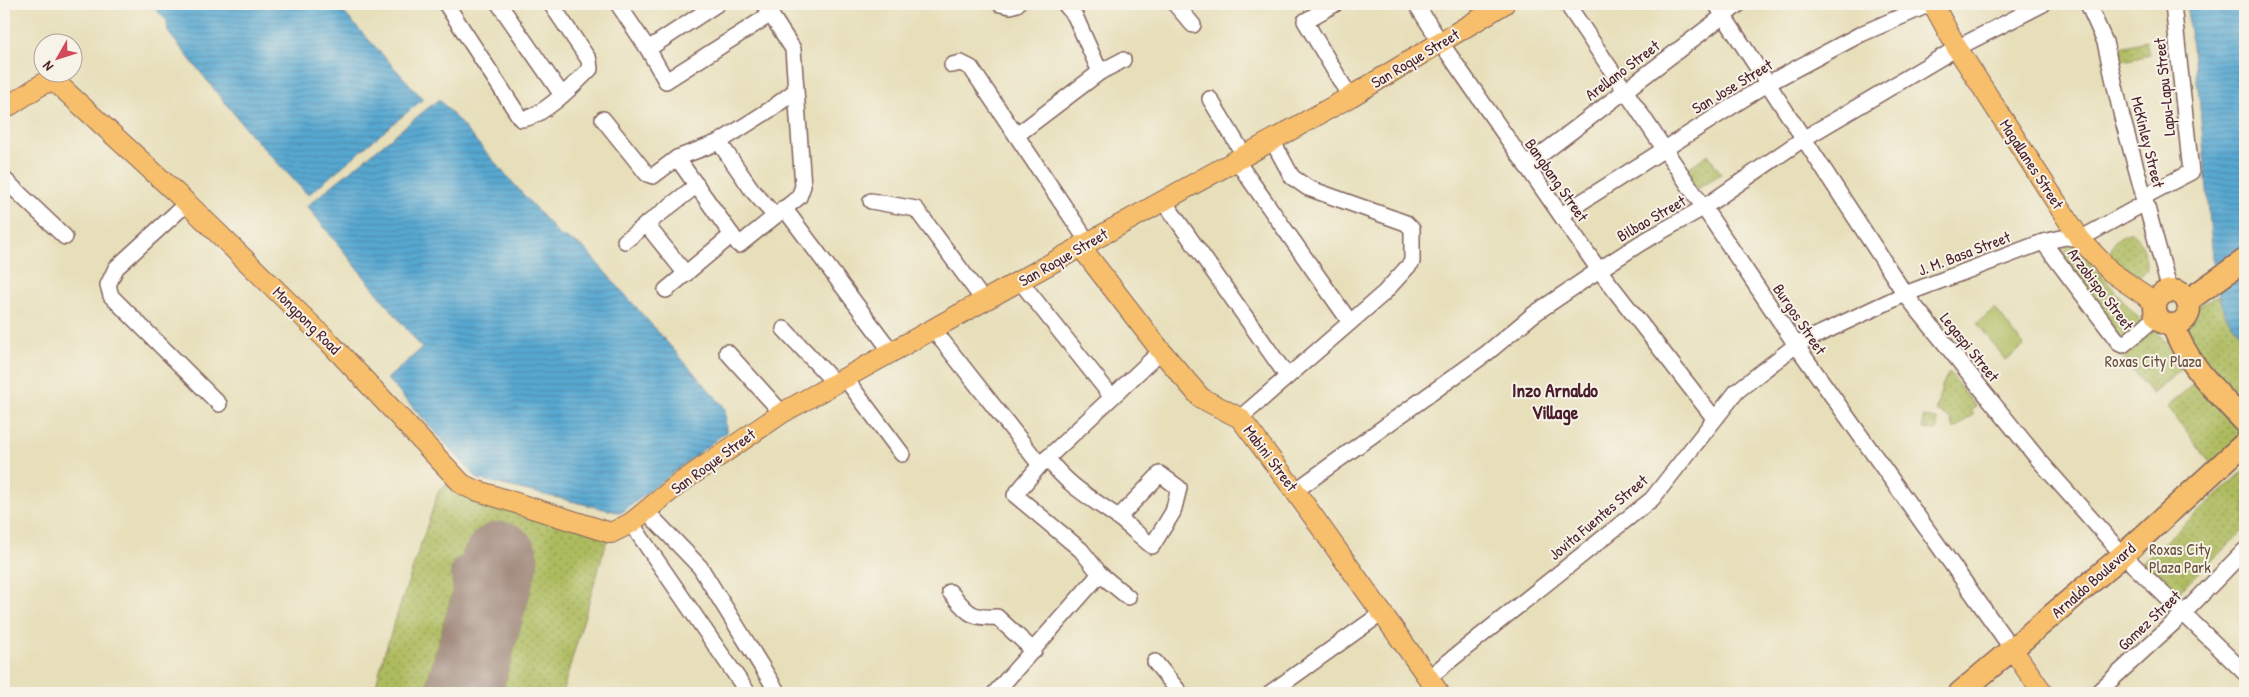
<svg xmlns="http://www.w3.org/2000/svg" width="2249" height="697" font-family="'Patrick Hand',sans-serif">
	<defs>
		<pattern id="grass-dots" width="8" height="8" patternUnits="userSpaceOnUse" patternTransform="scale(1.25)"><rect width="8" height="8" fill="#adbb5e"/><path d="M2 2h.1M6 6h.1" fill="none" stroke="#8f974e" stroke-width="1.8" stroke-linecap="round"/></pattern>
		<pattern id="water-rules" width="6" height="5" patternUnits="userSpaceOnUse" patternTransform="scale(1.25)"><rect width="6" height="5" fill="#57a8d1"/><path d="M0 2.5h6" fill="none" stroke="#4a88aa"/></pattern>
	</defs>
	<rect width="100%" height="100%" fill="#f7f3e8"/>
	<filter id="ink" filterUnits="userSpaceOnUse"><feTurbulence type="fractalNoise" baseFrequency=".02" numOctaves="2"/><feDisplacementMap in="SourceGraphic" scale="10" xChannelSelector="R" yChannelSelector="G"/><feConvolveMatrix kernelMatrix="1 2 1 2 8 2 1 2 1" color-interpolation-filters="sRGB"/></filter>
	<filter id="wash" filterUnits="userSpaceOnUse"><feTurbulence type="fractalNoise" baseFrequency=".0096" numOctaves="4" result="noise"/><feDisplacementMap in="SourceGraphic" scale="20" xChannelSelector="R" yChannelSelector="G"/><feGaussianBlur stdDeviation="1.12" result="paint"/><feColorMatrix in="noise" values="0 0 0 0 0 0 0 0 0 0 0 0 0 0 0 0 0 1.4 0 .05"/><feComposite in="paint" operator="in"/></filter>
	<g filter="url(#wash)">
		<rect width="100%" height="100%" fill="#e7dfba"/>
		<g fill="url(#grass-dots)" stroke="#7c6d44">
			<path d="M 2146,41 L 2149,55 L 2116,63 L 2112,49 Z"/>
			<path d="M 1708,154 L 1721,174 L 1697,189 L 1684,171 Z"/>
			<path d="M 2133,232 C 2144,242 2145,255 2147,269 L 2141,276 L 2115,262 L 2109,255 C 2113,240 2118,236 2133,232 Z"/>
			<path d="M 2073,243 L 2143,323 L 2122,340 L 2056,252 Z"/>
			<path d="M 2219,295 L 2224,313 L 2245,340 L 2245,415 L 2196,362 L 2183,329 L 2197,307 Z"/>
			<path d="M 2154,328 L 2185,366 L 2152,394 L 2121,356 Z"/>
			<path d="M 1949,372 L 1976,407 L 1970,411 L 1974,414 L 1954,429 L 1950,418 L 1936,411 L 1942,386 Z"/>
			<path d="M 2198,380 L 2244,436 L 2212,465 L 2167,407 Z"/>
			<path d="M 1923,417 L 1937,419 L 1937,431 L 1923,429 Z"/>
			<path d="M 2245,470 L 2245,529 L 2172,598 L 2140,564 Z"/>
			<path d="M 448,484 L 608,537 L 562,693 L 502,693 L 537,568 L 465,547 L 424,693 L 374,693 L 384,654 L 439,490 Z"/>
		</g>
		<path fill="#adbb5e" stroke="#7c6d44" d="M 1995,308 L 2024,346 L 2006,360 L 1977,323 Z"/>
		<g fill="url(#water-rules)" stroke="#50647e">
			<path d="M 150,4 L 336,4 L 423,99 L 308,195 L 252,136 L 168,32 L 167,21 Z"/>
			<path d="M 2186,4 L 2245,4 L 2245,340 L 2224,313 L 2214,271 L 2199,96 Z"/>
			<path d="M 439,99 L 559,235 L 583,247 L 725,408 L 726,432 L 621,513 L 478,479 L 387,379 L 422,348 L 307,206 Z"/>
		</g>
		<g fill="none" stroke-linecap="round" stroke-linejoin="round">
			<path stroke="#987f72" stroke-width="30" d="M 477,645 L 465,571 C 489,561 506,582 506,605"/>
			<path stroke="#987f72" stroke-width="75" d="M 463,693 L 501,559"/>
		</g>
	</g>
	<g filter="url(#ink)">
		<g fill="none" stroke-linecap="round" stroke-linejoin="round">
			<g stroke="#81625d" stroke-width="18">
				<g id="minor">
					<path d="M 446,4 L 521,119 C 541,119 576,83 590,69 L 589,60 L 551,4"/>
					<path d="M 499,4 L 562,95"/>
					<path d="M 618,4 L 648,49 L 666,81 L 771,14"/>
					<path d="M 1000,4 L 1010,6 L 1017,4"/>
					<path d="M 1065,4 L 1075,16 L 1100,72"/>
					<path d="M 1175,4 L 1193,25"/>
					<path d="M 1335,4 L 1305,21 L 1350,97"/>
					<path d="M 1416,4 L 1441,43 L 1599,270 L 1714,418"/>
					<path d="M 1567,4 L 1796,345 L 2012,649"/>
					<path d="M 1716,4 L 1905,294 L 2038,459 L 2123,555 L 2245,673"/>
					<path d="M 2088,4 L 2105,42 L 2122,117 L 2170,291"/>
					<path d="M 648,49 L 717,4"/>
					<path d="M 952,65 L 961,63 L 971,68 L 1088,242"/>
					<path d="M 1210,99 L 1244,155"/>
					<path d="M 603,119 L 647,174 L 653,176 L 677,158 L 719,142 L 771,109 L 795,91"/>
					<path d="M 1017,135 L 1100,72 L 1123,60"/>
					<path d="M 719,142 L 752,190 L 775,216"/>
					<path d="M 677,158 L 739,245 L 799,197 L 803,186 L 793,49 L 764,4"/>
					<path d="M 1236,160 L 1350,322"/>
					<path d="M 1526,166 L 1739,4"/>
					<path d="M 4,179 L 65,237"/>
					<path d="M 2143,197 L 2191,172 L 2173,4"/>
					<path d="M 1163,200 L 1287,376"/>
					<path d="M 871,201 L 916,209 L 984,301"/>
					<path d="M 187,203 L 116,268 L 108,285 L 111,296 L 219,404"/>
					<path d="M 784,208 L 891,351"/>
					<path d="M 1561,215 L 1767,84 L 1861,34 L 1930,4"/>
					<path d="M 646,224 L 686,274"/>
					<path d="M 625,241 L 697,185"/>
					<path d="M 2043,242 L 2120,344 L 2123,345 L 2128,341 L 2157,316"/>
					<path d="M 1020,281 L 1112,397"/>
					<path d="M 666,290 L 732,235"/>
					<path d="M 784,329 L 835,383"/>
					<path d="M 933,329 L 1040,465"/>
					<path d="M 727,352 L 782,413"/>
					<path d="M 845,378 L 902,454"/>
					<path d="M 1240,418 L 1384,293 L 1412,262 L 1412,229 L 1406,223 L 1308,188 L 1292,177 L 1272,140"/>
					<path d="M 1047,458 C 1069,487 1091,498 1119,518 C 1130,527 1141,537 1152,546 L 1173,512 L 1179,488 L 1160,474 L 1118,518"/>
					<path d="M 1295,491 L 1487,353 L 1534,314 L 1599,270 L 1639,244 L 1703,208 L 1803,139 L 1957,48 L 2043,4"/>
					<path d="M 647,512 L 700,567 L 778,693"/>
					<path d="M 631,523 L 748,693"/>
					<path d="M 1100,574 L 1128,597"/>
					<path d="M 950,592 C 967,611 969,619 997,617 L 1034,651"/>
					<path d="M 1155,662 L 1180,693"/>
					<path d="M 1428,678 L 1652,499 L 1737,391 L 1796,345 L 1905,294 L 2043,242 L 2066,237 L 2080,239 L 2145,203"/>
					<path d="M 995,693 L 1100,574 L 1081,550 L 1015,495 L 1040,465 L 1161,351"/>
					<path d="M 1270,693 L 1382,613"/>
					<path d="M 2097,693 L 2182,615 L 2245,550"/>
				</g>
			</g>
			<g stroke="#81625d" stroke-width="22">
				<g id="major">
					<path d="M 1933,4 L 1957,48 L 2080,239 L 2111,272 L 2156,303"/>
					<path d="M 4,109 L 44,83 L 52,82 L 60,86 L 187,203 L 329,342 L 462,484 L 472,489 L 611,533 L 631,523 L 680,483 L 782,413 L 1350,97 L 1504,4"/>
					<path d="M 1080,246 L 1161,351 L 1201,398 L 1240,418 L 1295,491 L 1439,693"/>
					<path d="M 2012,649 L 2043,693"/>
				</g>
			</g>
			<g stroke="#81625d" stroke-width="25">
				<g id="highway">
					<circle cx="2172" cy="308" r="17"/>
					<path d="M 2187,301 L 2245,260"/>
					<path d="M 2173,325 C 2187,365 2217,392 2245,422"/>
					<path d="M 1960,693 L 2123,555 L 2245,443"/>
				</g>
			</g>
			<use href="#minor" stroke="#fff" stroke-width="15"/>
			<use href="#major" stroke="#f7bf6c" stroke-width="20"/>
			<use href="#highway" stroke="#f7bf6c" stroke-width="22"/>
		</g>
	</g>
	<g text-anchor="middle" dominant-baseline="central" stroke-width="4" stroke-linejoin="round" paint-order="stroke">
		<g font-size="16" fill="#4a1f2b" stroke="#f7f3e8">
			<text transform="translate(1415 58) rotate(-31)">San Roque Street</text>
			<text transform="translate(1622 70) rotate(-37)">Arellano Street</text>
			<text transform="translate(1732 86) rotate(-31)">San Jose Street</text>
			<text transform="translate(2164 87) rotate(-96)">Lapu-Lapu Street</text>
			<text transform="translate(2148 142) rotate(76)">McKinley Street</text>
			<text transform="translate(2032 164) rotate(57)">Magallanes Street</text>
			<text transform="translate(1557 180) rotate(55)">Bangbang Street</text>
			<text transform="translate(1651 218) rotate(-30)">Bilbao Street</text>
			<text transform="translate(1964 253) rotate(-21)">J. M. Basa Street</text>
			<text transform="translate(1063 257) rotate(-30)">San Roque Street</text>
			<text transform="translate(2101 289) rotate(53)">Arzobispo Street</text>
			<text transform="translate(1800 319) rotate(56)">Burgos Street</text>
			<text transform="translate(307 320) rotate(45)">Mongpong Road</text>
			<text transform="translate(1970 347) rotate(51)">Legaspi Street</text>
			<text transform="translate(1271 458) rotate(53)">Mabini Street</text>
			<text transform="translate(713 461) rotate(-36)">San Roque Street</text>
			<text transform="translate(1598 517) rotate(-40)">Jovita Fuentes Street</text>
			<text transform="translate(2093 580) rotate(-41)">Arnaldo Boulevard</text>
			<text transform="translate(2149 620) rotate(-43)">Gomez Street</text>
		</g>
		<g font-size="16" fill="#684e3a" stroke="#f7f3e8">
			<text x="2153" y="361">Roxas City Plaza</text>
			<text x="2180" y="549">Roxas City<tspan x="2180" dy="18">Plaza Park</tspan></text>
		</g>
		<g font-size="19" font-weight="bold" fill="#4a1f2b" stroke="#f7f3e8">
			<text x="1555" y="390">Inzo Arnaldo<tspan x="1555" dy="22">Village</tspan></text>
		</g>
	</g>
	<rect width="2249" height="697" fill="none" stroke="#f7f3e8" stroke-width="20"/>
	<g transform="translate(58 58) rotate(231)"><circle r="24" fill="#f7f3e8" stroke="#b29e9c"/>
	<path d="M0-4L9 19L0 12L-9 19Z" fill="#d1495b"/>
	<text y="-8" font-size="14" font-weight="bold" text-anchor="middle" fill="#4a1f2b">N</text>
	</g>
</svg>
